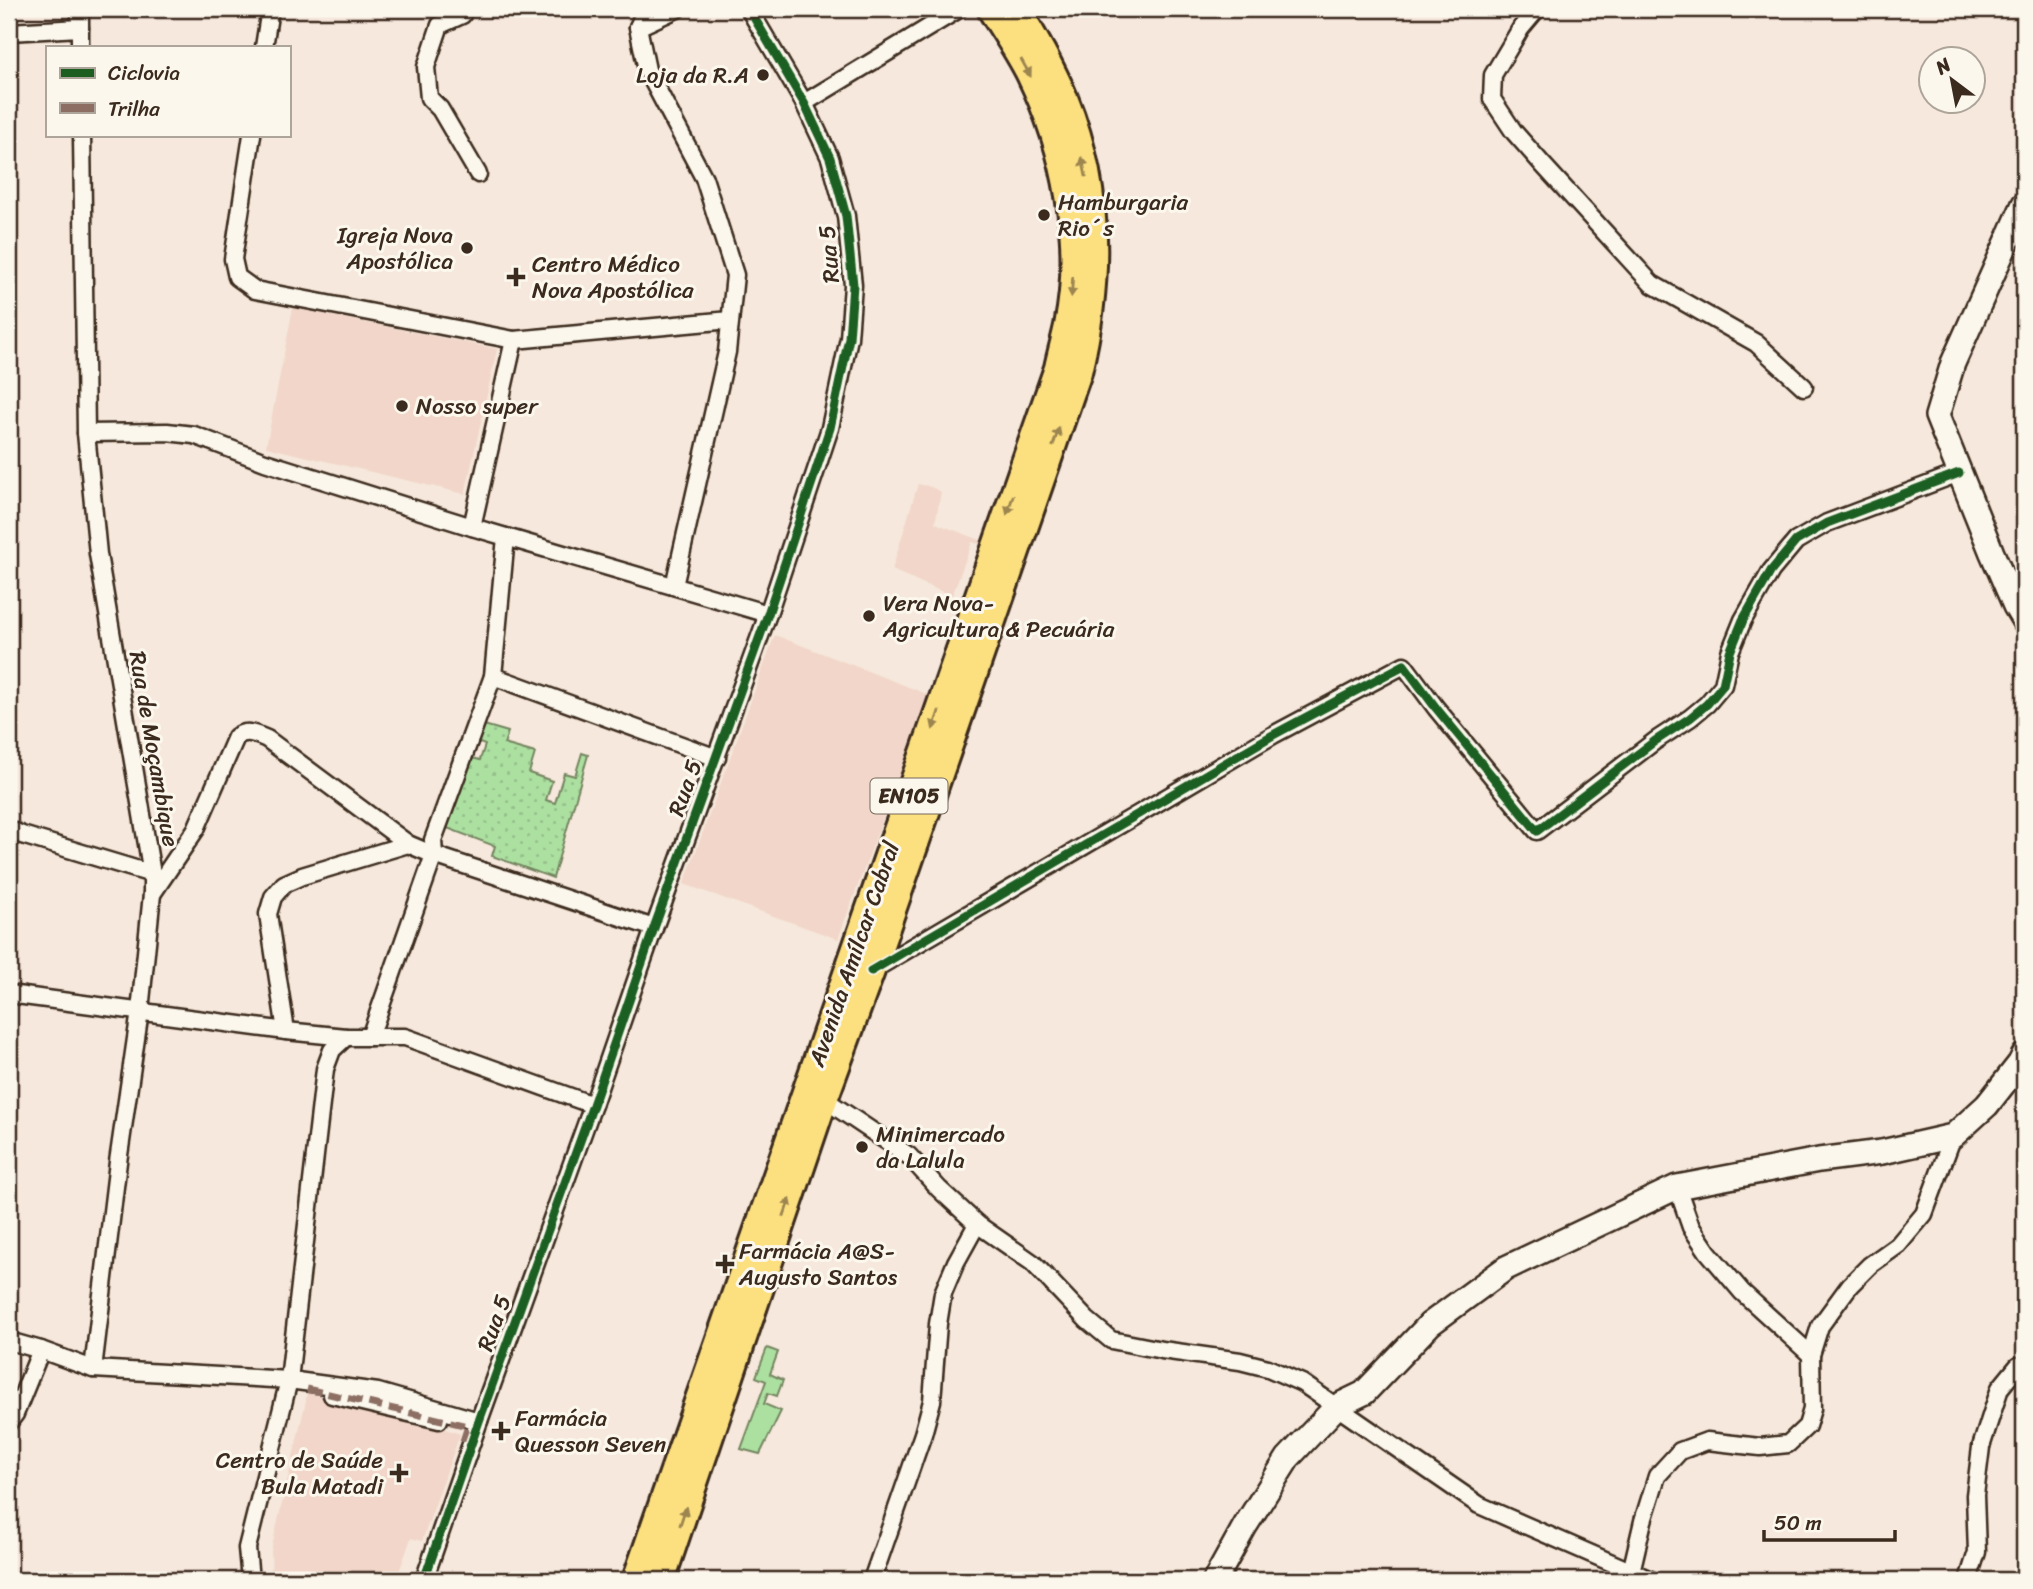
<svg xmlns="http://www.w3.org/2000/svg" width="2033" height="1589" font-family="Sriracha,sans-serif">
	<defs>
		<pattern id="grass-dots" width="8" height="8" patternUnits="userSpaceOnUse" patternTransform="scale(1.75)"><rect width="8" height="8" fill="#ace0a1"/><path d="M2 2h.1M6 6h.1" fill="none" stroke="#95c08a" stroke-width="1.8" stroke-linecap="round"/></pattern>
	</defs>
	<rect width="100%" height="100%" fill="#f6e8dc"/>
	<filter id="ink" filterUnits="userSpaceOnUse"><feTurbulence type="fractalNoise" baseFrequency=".0143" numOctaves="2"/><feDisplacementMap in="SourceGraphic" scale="14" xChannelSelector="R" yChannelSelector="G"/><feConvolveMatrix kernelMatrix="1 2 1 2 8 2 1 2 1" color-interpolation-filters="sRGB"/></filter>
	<g filter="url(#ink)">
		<g fill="#f1d6c9">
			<path d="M 293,308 L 497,349 L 465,494 L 266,447 Z"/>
			<path d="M 918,484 L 931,487 L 941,492 L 935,523 L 983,541 L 980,544 L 972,542 L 952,596 L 892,570 Z"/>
			<path d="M 775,635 L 929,695 L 838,939 L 684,884 Z"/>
			<path d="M 307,1389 L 318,1396 L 375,1405 L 460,1434 L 422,1541 L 411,1538 L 396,1580 L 272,1580 L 271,1551 L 306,1401 Z"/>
		</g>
		<path fill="url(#grass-dots)" stroke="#748560" stroke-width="2" d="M 484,725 L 508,732 L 504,744 L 535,753 L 529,773 L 552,781 L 546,800 L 555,803 L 564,773 L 575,776 L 582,753 L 588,755 L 553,878 L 492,856 L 495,846 L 447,828 L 472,758 L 480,760 L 485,745 L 477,742 Z"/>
		<path fill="#ace0a1" stroke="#748560" stroke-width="2" d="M 767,1348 L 778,1352 L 770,1374 L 783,1380 L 777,1396 L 768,1393 L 764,1404 L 781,1411 L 760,1454 L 741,1449 L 766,1381 L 756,1377 Z"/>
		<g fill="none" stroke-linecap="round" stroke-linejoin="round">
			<g stroke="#3b2a1e" stroke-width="21">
				<g id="street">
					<path d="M 80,9 L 80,47"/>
					<path d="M 463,9 L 462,15 L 440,25 L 426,67 L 429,98 L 440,109 L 478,174"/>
					<path d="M 646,9 L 638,27 L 647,70 L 704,178 L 735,275 L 727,352 L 674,586"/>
					<path d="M 1537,9 L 1521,28 L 1493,75 L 1492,99 L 1514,132 L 1544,166 L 1652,284 L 1756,343 L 1804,387"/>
					<path d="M 638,27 L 677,9"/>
					<path d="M 9,32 L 80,28"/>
					<path d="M 264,47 L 270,9"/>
					<path d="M 804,103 L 959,9"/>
					<path d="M 82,135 L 86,433 L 98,554 L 152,874 L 152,894 L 140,1011 L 118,1162 L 93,1369"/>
					<path d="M 252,135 L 233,259 L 237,277 L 255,290 L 514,340 L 730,320"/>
					<path d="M 86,433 L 167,432 L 194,435 L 265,462 L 472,527 L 768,614"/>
					<path d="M 472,527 L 514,340"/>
					<path d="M 493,676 L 717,758"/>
					<path d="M 9,829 L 22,835 L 152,874"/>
					<path d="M 152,894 L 196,829 L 236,737 C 246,729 256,734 267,739 L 408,844 L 434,855 L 654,928"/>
					<path d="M 871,971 L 1273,735 L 1404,665 L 1436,708 L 1537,831 L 1655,741 L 1690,718 L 1707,704 L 1723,685 L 1730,652 L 1743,620 L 1771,571 L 1796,541 L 1827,523 L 1959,473"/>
					<path d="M 9,994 L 286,1031 L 346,1037 L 405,1037 L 593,1105"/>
					<path d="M 286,1031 L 268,914 L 273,897 L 284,884 L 302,876 L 408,844"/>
					<path d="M 370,1037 L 434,855 L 433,840 L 493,676 L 506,537"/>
					<path d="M 824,1099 L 909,1156 L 939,1189 L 977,1224 L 1033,1263 L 1087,1320 L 1111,1340 L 1162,1350 L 1240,1361 L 1268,1368 L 1302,1383 L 1479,1505 L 1651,1580"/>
					<path d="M 1677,1187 L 1691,1227 L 1708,1252 L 1742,1292 L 1811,1355"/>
					<path d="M 9,1341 L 41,1350 L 93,1369 L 289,1380 L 378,1392 L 479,1421"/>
					<path d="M 332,1395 L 439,1420"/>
					<path d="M 9,1422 L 15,1414 L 41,1350"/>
					<path d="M 1631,1572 L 1643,1521 L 1657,1476 L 1680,1451 L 1707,1441 L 1760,1447 L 1788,1444 L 1807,1426 L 1812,1409 L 1811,1355 L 1820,1326 L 1850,1285 L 1870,1265 L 1898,1245 L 1924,1214 L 1953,1136"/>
					<path d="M 250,1580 L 247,1548 L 289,1380 L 325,1069 L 332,1050 L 346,1037"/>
					<path d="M 424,1580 L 479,1421 L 593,1105 L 654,928 L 768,614 L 830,428 L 849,338 L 853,285 L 846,216 L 830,158 L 804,103 L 749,9"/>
					<path d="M 872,1580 L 923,1434 L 932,1401 L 938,1324 L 943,1293 L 956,1262 L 977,1224"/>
					<path d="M 1968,1580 L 1977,1552 L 1975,1495 L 1981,1447 L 2000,1388 L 2018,1366"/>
				</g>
			</g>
			<g stroke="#3b2a1e" stroke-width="28">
				<g id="secondary">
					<path d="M 2024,204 L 1953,363 L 1937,416 L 1992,553 L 2015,606 L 2024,621"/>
					<path d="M 1215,1580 L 1245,1526 L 1288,1458 L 1337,1406 L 1364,1393 L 1430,1324 L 1506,1268 L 1677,1187 L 1819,1160 L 1882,1152 L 1953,1136 L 1987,1105 L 2020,1063 L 2024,1055"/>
				</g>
			</g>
			<g stroke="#3b2a1e" stroke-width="32">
				<g id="primary">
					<path d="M 636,1580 L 1058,368 C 1061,354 1065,340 1068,326 C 1085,242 1067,150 1030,74 C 1019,52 1004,30 991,9"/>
					<path d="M 661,1580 L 824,1099 L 871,971 L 1078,372 C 1100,281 1100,186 1064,98 C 1051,67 1034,38 1017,9"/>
				</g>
			</g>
			<use href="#street" stroke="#fbf7ec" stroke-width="16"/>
			<use href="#secondary" stroke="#fbf7ec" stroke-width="23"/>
			<use href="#primary" stroke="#fce080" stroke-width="26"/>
			<path stroke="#8d6e63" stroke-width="7" stroke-dasharray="14 7" stroke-linecap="butt" d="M 307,1389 L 468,1426 L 463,1441"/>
			<g stroke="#fbf7ec" stroke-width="13">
				<g id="cycleway">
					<path d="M 871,971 L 1273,735 L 1404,665 L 1436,708 L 1537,831 L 1655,741 L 1690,718 L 1707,704 L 1723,685 L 1730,652 L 1743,620 L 1771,571 L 1796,541 L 1827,523 L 1959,473"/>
					<path d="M 424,1580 L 479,1421 L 593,1105 L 654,928 L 768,614 L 830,428 L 849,338 L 853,285 L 846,216 L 830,158 L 804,103 L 749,9"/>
				</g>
			</g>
			<use href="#cycleway" stroke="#1b5e20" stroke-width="9"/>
		</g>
		<defs><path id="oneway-solid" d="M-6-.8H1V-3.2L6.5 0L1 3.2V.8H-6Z" transform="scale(1.75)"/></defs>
		<g fill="#9c854f">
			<use href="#oneway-solid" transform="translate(1026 68) rotate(61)"/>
			<use href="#oneway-solid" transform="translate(1084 167) rotate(-102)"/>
			<use href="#oneway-solid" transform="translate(1072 287) rotate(94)"/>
			<use href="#oneway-solid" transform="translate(1056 437) rotate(-71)"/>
			<use href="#oneway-solid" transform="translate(1010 505) rotate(109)"/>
			<use href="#oneway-solid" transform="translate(936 720) rotate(109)"/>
			<use href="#oneway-solid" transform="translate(787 1207) rotate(-71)"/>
			<use href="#oneway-solid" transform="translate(683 1516) rotate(-72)"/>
		</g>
	</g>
	<g fill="#3b2a1e" stroke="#fbf7ec" stroke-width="2.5">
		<circle cx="763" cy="75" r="7"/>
		<circle cx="1044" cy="215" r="7"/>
		<circle cx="467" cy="248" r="7"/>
		<path d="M512.5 266.5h7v7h7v7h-7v7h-7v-7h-7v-7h7z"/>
		<circle cx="402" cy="406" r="7"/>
		<circle cx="869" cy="616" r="7"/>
		<circle cx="862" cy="1147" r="7"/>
		<path d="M721.5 1253.5h7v7h7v7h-7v7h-7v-7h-7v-7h7z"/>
		<path d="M497.5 1420.5h7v7h7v7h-7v7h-7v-7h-7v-7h7z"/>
		<path d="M395.5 1462.5h7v7h7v7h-7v7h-7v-7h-7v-7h7z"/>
	</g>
	<g text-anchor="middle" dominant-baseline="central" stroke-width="6" stroke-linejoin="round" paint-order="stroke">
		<rect fill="#fbf7ec" stroke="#75685c" stroke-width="2" x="870.5" y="778.5" width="77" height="35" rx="5"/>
		<g font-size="21" font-weight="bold" fill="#3b2a1e">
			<text x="909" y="796">EN105</text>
		</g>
		<g font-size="23" fill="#3b2a1e" stroke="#fbf7ec" text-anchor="start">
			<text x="749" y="75" text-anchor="end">Loja da R.A</text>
			<text x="1058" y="202">Hamburgaria<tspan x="1058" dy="26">Rio´s</tspan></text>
			<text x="453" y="235" text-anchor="end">Igreja Nova<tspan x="453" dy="26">Apostólica</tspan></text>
			<text x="532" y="264">Centro Médico<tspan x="532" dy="26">Nova Apostólica</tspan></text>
			<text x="416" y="406">Nosso super</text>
			<text x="883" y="603">Vera Nova-<tspan x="883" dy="26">Agricultura &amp; Pecuária</tspan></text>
			<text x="876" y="1134">Minimercado<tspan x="876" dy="26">da Lalula</tspan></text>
			<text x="739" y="1251">Farmácia A@S-<tspan x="739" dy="26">Augusto Santos</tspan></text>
			<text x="515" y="1418">Farmácia<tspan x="515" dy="26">Quesson Seven</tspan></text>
			<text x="383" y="1460" text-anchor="end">Centro de Saúde<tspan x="383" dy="26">Bula Matadi</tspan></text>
		</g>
		<g font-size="23" fill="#3b2a1e" stroke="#fbf7ec">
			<text transform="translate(829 254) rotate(-95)">Rua 5</text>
			<text transform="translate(154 749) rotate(80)">Rua de Moçambique</text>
			<text transform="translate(685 788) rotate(-70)">Rua 5</text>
			<text transform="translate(854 954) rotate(-71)">Avenida Amílcar Cabral</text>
			<text transform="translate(494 1323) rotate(-70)">Rua 5</text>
		</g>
	</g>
	<rect width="2033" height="1589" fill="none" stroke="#fbf7ec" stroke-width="35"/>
	<rect x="18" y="18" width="1998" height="1554" fill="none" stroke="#3b2a1e" stroke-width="2.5" filter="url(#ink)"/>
	<rect x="46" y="46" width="245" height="91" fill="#fbf7ec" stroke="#aea59a" stroke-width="2"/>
	<rect x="60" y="68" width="35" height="10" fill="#1b5e20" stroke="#aea59a" stroke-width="2"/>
	<text x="108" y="80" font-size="21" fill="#3b2a1e">Ciclovia</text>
	<rect x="60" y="103" width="35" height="10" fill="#8d6e63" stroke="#aea59a" stroke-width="2"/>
	<text x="108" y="116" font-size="21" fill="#3b2a1e">Trilha</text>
	<g transform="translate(1952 80) rotate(328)"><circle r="33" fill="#fbf7ec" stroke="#aea59a" stroke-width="2"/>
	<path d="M0-5L12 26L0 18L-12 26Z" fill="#3b2a1e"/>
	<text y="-10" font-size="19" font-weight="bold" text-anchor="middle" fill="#3b2a1e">N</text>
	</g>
	<path d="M1764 1530v10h131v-10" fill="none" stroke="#3b2a1e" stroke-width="3.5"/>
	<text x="1774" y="1530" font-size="21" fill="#3b2a1e" stroke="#fbf7ec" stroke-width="5" paint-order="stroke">50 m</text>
</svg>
